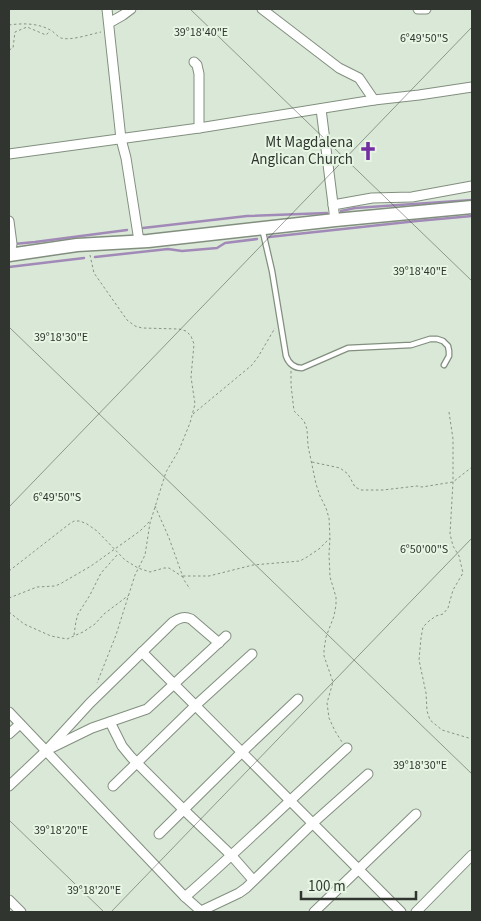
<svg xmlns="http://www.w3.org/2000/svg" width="481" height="921" font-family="'Source Sans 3',sans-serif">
	<rect width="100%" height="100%" fill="#dae9d7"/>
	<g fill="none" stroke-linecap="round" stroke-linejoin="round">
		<g stroke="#a28ab8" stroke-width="2.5">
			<path d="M 341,211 L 355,208 L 472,200"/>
			<path d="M 143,228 L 247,216 L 327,213"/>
			<path d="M 269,237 L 417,221 L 472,216"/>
			<path d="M 14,244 L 35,242 L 127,230"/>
			<path d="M 95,257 L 168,249 L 182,251 L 217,248 L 225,243 L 257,239"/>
			<path d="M 9,267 L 84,258"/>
		</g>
		<g stroke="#828f7f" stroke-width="7">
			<path id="lane" d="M 262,228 L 272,271 L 286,356 C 289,364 294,368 302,368 L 348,348 L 411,345 L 430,339 L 437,339 L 443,341 L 448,346 L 449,351 L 449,356 L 444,365"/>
		</g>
		<g stroke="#828f7f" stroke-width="11">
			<g id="street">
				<path d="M 107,9 L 121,139 L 126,158 L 139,241"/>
				<path d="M 262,9 L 339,68 L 359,78 L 374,100"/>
				<path d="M 418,9 L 426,9"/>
				<path d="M 109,23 L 123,15 L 131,9"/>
				<path d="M 194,62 L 197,65 L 199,74 L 199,128"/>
				<path d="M 321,109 L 335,220"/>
				<path d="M 9,154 L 199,128 L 374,100 L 419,95 L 472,87"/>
				<path d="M 333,205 L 372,198 L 412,197 L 472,186"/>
				<path d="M 9,221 L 12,244 L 10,255"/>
				<path d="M 142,652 L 401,912"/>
				<path d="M 9,712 L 185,897 L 202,912"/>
				<path d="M 110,722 L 122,746 L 131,757 L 183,809 L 232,856 L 253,880"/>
				<path d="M 9,734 L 20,724"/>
				<path d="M 51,748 L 92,728 L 147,709 L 226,636"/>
				<path d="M 9,786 L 46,751 L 90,703 L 173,622 C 179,618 184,616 191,619 L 219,643"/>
				<path d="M 113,786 L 196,705 L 252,654"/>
				<path d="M 159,834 L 242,752 L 298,699"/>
				<path d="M 185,897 C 240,849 293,797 347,748"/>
				<path d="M 9,900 L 21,912"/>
				<path d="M 201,911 L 239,893 L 246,888 L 313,823 L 368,774"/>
				<path d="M 314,912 L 416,814"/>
				<path d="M 416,912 L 472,855"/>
			</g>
		</g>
		<g stroke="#828f7f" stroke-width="15">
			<path id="secondary" d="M 9,255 L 77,245 L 148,241 L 335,220 L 472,207"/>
		</g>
		<g stroke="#889285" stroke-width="1" stroke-dasharray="2.5 2.5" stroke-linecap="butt">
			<path d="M 9,25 C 23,23 39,23 52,31 C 55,33 58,37 61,38 C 71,41 91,34 101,32"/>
			<path d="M 9,50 L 13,48 L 15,32 L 27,27 L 46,35 L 50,31"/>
			<path d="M 90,255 L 94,273 L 127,320 L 135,326 L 142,328 L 179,329 L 186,331 L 191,336 L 194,344 L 191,377 L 195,404 L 190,423 L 179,450 L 166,472 L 150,523 L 145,555 L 135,575 L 116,635 L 97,683"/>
			<path d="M 291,371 L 291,385 L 294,411 L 304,421 L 307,429 L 308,446 L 316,484 L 320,496 L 326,508 L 329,518 L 330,538 L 329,554 L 330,577 L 336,597 L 336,605 L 334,616 L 326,637 L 324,650 L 324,656 L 333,682 L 327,703 L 329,718 L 335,731 L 342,742"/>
			<path d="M 449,412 L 453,439 L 453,482 L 450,534 L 453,546 L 459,556 L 463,573 L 453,590 L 448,608 L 443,614 L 436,616 L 429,621 L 423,627 L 421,638 L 419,660 L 426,693 L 427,711 L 430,720 L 442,730 L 472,739"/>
			<path d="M 193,414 L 252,365 L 258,357 L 275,328"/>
			<path d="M 312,462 L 340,468 L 348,474 L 355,487 L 361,490 L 383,490 L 417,486 L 422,487 L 453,482 L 472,467"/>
			<path d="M 155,506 L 169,538 L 184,580 L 190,589"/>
			<path d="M 9,571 L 68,525 L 74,521 L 80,521 L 87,524 L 97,531 L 125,560 L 138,568 L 150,572 L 164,568 L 169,568 L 183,577"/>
			<path d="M 183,576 L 209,576 L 253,565 L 300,561 L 307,557 L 319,549 L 330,538"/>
			<path d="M 9,598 L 37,587 L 55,586 L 60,584 L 91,566 L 140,531 L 150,521"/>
			<path d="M 9,612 L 24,624 L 51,636 L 67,639 L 83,632 L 95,624 L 104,614 L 129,595"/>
			<path d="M 74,635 L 76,621 L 78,614 L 90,595 L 101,573 L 118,554"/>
		</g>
		<use href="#lane" stroke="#fff" stroke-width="4.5"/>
		<use href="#street" stroke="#fff" stroke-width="9"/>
		<use href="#secondary" stroke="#fff" stroke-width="12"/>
	</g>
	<path fill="none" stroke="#30362f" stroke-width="1" stroke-opacity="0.45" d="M 190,9 L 472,281M 9,327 L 472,774M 9,507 L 472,27M 9,820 L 104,912M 111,912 L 472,538"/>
	<defs>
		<g id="church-bare" transform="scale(1.5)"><path d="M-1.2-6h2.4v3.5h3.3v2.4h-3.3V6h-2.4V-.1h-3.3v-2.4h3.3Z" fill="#742ea2" stroke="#e7f6e4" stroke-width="2.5" paint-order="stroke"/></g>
	</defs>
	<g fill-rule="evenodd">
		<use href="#church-bare" x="368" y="151"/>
	</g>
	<g text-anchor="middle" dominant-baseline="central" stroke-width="4" stroke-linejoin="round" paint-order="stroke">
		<g font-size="15" fill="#30362f" stroke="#e7f6e4" text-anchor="end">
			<text x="353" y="142">Mt Magdalena<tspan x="353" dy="17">Anglican Church</tspan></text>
		</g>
	</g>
	<g font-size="12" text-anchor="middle" fill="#30362f" stroke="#e7f6e4" stroke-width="4" stroke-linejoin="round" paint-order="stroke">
		<text x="201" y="36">39°18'40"E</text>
		<text x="424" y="42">6°49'50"S</text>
		<text x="420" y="275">39°18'40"E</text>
		<text x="61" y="341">39°18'30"E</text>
		<text x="57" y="501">6°49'50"S</text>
		<text x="424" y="553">6°50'00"S</text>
		<text x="420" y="769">39°18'30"E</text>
		<text x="61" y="834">39°18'20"E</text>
		<text x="94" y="894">39°18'20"E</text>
	</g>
	<rect width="481" height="921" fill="none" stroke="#30362f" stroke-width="20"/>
	<path d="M301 891v8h115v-8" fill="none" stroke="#30362f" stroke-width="2.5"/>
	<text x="308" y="891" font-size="15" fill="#30362f" stroke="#e7f6e4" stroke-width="4" paint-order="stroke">100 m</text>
</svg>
